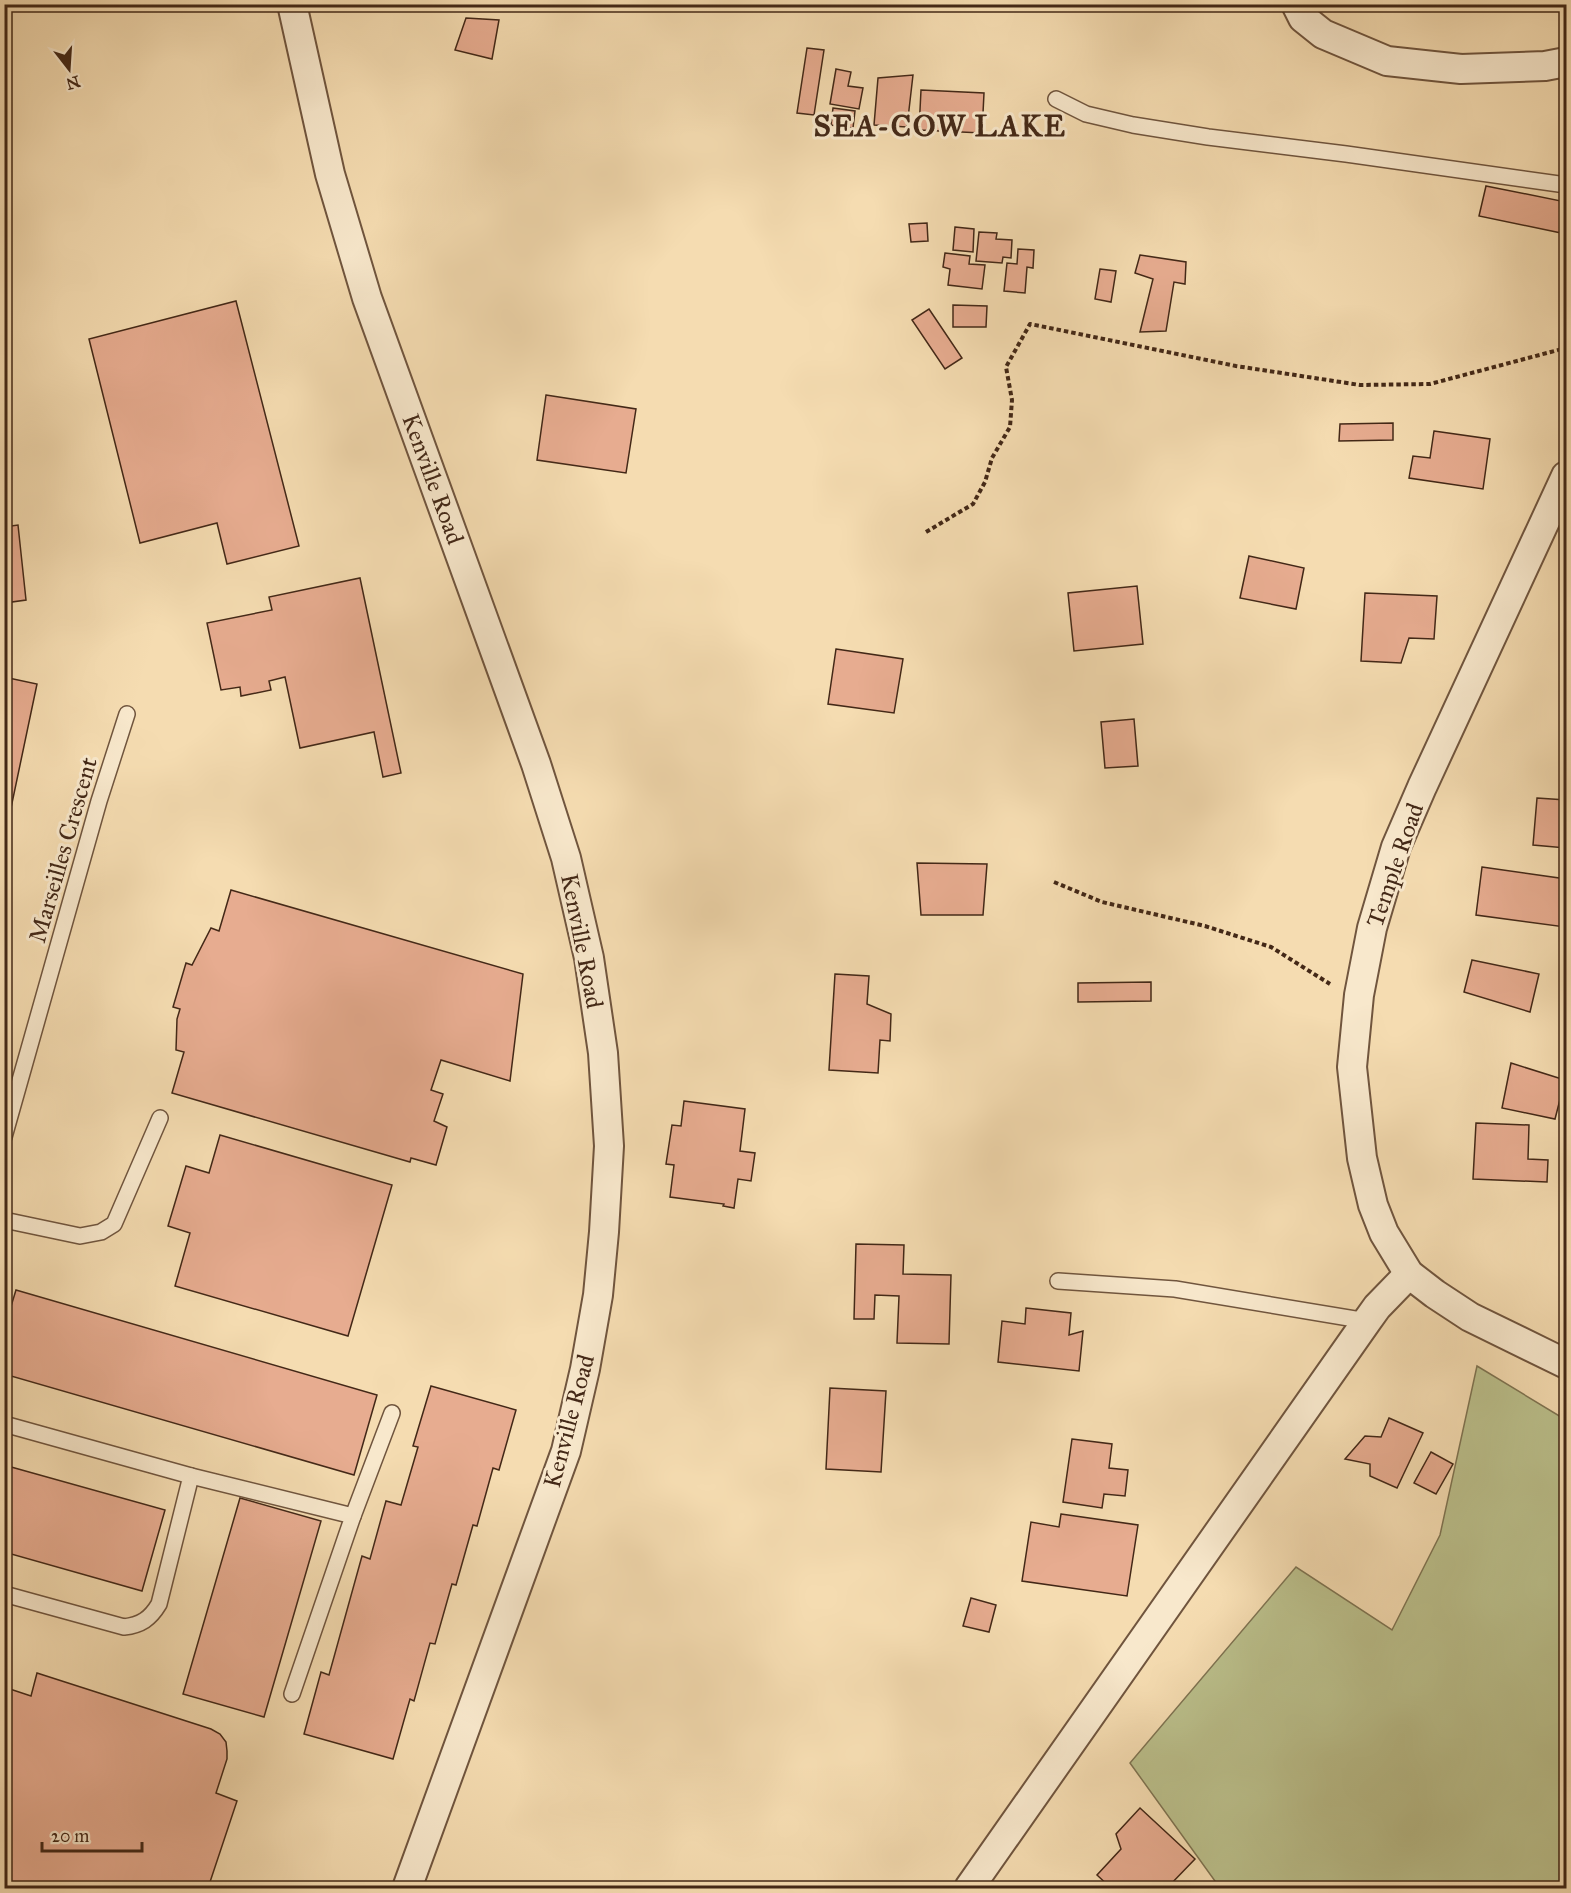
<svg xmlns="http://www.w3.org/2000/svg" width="1571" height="1893" font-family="'IM FELL Great Primer',serif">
	<rect width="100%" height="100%" fill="#f5dcb1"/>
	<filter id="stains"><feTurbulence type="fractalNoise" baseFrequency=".00333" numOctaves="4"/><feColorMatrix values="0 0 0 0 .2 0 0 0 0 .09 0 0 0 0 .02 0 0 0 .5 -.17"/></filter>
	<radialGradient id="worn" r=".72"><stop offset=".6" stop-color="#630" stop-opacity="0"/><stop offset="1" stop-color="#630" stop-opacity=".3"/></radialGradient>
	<path fill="#bbc08c" stroke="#7f7452" stroke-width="1.5" d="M 1477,1366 L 1566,1420 L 1566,1888 L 1220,1888 L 1130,1763 L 1296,1567 L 1392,1630 L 1440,1535 Z"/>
	<g fill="#e7ac90" stroke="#432817" stroke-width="1.5">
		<path d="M 466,18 L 499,20 L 492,59 L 455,50 Z"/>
		<path d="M 807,48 L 824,50 L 814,115 L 797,113 Z"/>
		<path d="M 836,69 L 851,72 L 848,86 L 863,88 L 859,109 L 830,104 Z"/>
		<path d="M 913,75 L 907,127 L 874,125 L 878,78 Z"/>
		<path d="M 921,90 L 984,93 L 982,133 L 919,130 Z"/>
		<path d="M 833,108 L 855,111 L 853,128 L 831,125 Z"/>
		<path d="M 1486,186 L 1566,202 L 1566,234 L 1479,216 Z"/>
		<path d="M 927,223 L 928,241 L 911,242 L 909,224 Z"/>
		<path d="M 955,227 L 974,229 L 973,252 L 953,250 Z"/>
		<path d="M 979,232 L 997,233 L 996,239 L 1012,240 L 1011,258 L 1003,257 L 1002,263 L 976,261 Z"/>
		<path d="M 1018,249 L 1034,250 L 1033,268 L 1027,267 L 1025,293 L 1004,291 L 1007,263 L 1017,264 Z"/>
		<path d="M 945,253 L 970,256 L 969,264 L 985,265 L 982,289 L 948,285 L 950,269 L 943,267 Z"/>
		<path d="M 1140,255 L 1186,262 L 1185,284 L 1174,282 L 1166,331 L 1140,332 L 1153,279 L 1135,273 Z"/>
		<path d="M 1100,269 L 1116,271 L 1111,302 L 1095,299 Z"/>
		<path d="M 236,301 L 299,546 L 227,564 L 217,523 L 140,543 L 89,339 Z"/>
		<path d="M 953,305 L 987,306 L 986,327 L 953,327 Z"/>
		<path d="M 929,309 L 962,358 L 945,369 L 912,320 Z"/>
		<path d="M 546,395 L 636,409 L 626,473 L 537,460 Z"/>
		<path d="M 1393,423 L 1393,440 L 1339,441 L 1340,424 Z"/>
		<path d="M 1434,431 L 1490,439 L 1483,489 L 1409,478 L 1413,456 L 1430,458 Z"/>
		<path d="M 18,525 L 26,600 L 5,603 L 6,610 L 4,610 L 4,527 Z"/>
		<path d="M 1249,556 L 1304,568 L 1296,609 L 1240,598 Z"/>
		<path d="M 360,578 L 401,773 L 383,777 L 374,732 L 300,748 L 285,677 L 269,681 L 271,690 L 241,696 L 240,687 L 221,690 L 207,623 L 272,610 L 269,597 Z"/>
		<path d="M 1137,586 L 1143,644 L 1074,651 L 1068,593 Z"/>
		<path d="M 1365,593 L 1437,596 L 1434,639 L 1409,638 L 1401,663 L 1361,661 Z"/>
		<path d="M 836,649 L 903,659 L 894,713 L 828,704 Z"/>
		<path d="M 4,677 L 37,684 L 11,808 L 4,807 Z"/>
		<path d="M 1134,719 L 1138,766 L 1105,768 L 1101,722 Z"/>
		<path d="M 1537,798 L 1566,800 L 1566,848 L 1533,845 Z"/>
		<path d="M 917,863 L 987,864 L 983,915 L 921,915 Z"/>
		<path d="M 1482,867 L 1566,879 L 1565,927 L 1476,915 Z"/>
		<path d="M 231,890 L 523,974 L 510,1081 L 441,1060 L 431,1090 L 443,1094 L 434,1121 L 447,1127 L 436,1165 L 411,1158 L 410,1162 L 172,1093 L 184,1052 L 176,1050 L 177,1019 L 180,1009 L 173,1007 L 186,963 L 192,965 L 211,928 L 219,931 Z"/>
		<path d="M 1472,960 L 1539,974 L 1530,1012 L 1464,992 Z"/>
		<path d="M 835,974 L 869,976 L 867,1004 L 891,1014 L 890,1041 L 880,1040 L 878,1073 L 829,1070 Z"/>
		<path d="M 1151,982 L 1151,1001 L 1078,1002 L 1078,983 Z"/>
		<path d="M 1511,1063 L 1565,1080 L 1555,1119 L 1502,1108 Z"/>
		<path d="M 684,1101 L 745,1109 L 740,1151 L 755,1153 L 751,1181 L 738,1179 L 734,1208 L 723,1206 L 724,1204 L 670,1197 L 674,1165 L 666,1164 L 672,1125 L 681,1126 Z"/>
		<path d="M 1476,1123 L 1529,1125 L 1528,1159 L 1548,1160 L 1547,1182 L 1473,1179 Z"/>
		<path d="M 220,1135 L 392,1185 L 348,1336 L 175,1286 L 190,1233 L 168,1226 L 186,1166 L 209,1173 Z"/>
		<path d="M 856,1244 L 904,1245 L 903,1274 L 951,1275 L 949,1344 L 897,1343 L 899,1296 L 875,1295 L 874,1319 L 854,1319 Z"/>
		<path d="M 16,1290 L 377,1395 L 354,1475 L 4,1374 L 4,1329 Z"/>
		<path d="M 1026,1308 L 1071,1313 L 1069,1335 L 1083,1331 L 1079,1371 L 998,1362 L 1002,1321 L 1025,1324 Z"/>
		<path d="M 431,1386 L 516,1410 L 499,1470 L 493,1468 L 477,1526 L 473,1525 L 456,1585 L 452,1584 L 435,1644 L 430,1643 L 414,1701 L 410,1699 L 393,1759 L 304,1734 L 321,1672 L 329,1675 L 362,1556 L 370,1559 L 386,1501 L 401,1505 L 418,1447 L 413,1446 Z"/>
		<path d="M 830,1388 L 886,1391 L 881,1472 L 826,1469 Z"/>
		<path d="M 1389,1418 L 1423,1433 L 1397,1488 L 1370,1476 L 1370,1464 L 1345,1459 L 1365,1436 L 1381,1437 Z"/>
		<path d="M 1072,1439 L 1112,1444 L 1109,1468 L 1128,1470 L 1125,1496 L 1104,1494 L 1102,1508 L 1063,1502 Z"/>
		<path d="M 1431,1452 L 1453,1464 L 1436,1494 L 1414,1483 Z"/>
		<path d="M 4,1465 L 165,1510 L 142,1591 L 4,1552 Z"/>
		<path d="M 240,1498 L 321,1521 L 264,1717 L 183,1694 Z"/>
		<path d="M 1061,1514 L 1138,1525 L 1127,1596 L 1022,1581 L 1031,1522 L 1059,1527 Z"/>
		<path d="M 971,1598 L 996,1605 L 989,1632 L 963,1626 Z"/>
		<path d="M 37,1673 L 211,1729 L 220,1734 L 226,1742 L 227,1751 L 227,1759 L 216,1793 L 237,1801 L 208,1888 L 4,1888 L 4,1687 L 31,1696 Z"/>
		<path d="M 1140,1808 L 1195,1859 L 1167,1888 L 1111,1888 L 1097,1875 L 1121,1849 L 1116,1834 Z"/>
	</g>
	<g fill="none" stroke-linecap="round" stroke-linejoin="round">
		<g stroke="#70553e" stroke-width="18">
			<g id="lane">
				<path d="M 1056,99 L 1086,114 L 1133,125 L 1208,137 L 1346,154 L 1566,185"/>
				<path d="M 4,1137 L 99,801 L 127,714"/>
				<path d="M 4,1220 L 80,1236 L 101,1232 L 114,1224 L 160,1118"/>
				<path d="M 1058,1281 L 1175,1289 L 1367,1321"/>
				<path d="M 4,1424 L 191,1476 L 159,1604 C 150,1619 141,1625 124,1627 L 4,1594"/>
				<path d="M 191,1476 L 353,1516 L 292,1694"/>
				<path d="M 353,1516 L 392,1413"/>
			</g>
		</g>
		<g stroke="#70553e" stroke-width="32">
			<g id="street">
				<path d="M 292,4 L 330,174 L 367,298 L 536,764 L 566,858 L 589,958 L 603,1053 L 609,1146 L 604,1232 L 598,1295 L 585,1369 L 566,1451 L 407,1888"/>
				<path d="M 1296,4 L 1303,18 L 1323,34 L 1387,61 L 1461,69 L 1545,66 L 1566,62"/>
				<path d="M 1566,476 L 1422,787 L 1396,847 L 1372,928 L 1359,995 L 1352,1067 L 1362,1158 L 1373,1205 L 1384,1233 L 1409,1274 L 1435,1294 L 1470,1317 L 1566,1364"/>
				<path d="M 969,1888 L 1367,1321 L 1377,1307 L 1409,1274"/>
			</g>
		</g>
		<g stroke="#432817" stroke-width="4" stroke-dasharray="4.5 3" stroke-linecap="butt">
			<path d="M 926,532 L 973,504 L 985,482 L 992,458 L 1010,427 L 1012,400 L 1006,367 L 1030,324 L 1236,366 L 1360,385 L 1430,384 L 1562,349 L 1566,350"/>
			<path d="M 1054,882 L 1102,902 L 1205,926 L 1271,947 L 1330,984"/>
		</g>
		<use href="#lane" stroke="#f8e8cc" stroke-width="15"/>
		<use href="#street" stroke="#f8e8cc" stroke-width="28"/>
	</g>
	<g text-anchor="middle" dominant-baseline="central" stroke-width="6" stroke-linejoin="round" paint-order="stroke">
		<g font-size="24" fill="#432817" stroke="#f8e8cc">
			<text transform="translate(433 479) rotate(70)">Kenville Road</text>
			<text transform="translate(63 850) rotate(-74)">Marseilles Crescent</text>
			<text transform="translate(1395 865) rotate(-71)">Temple Road</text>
			<text transform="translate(582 941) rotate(79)">Kenville Road</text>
			<text transform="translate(569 1421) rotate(-75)">Kenville Road</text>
		</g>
		<g font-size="30" font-weight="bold" letter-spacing="1.5" fill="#432817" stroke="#f8e8cc">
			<text x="940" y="126">SEA-COW LAKE</text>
		</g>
	</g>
	<rect width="1571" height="1893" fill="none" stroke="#f5dcb1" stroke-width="24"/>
	<rect x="6" y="6" width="1559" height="1881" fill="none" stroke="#432817" stroke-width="3"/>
	<rect x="12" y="12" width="1547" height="1869" fill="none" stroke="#432817" stroke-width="1.5"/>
	<g transform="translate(69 69) rotate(163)" stroke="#f8e8cc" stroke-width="4.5" paint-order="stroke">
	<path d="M0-4.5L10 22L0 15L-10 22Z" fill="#432817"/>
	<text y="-9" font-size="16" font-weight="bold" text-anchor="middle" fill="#432817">N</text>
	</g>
	<path d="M42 1842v9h100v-9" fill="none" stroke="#432817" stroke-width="3"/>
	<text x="51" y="1842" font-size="18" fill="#432817" stroke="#f8e8cc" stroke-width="4.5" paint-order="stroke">20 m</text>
	<rect width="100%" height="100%" filter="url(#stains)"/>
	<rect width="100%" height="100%" fill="url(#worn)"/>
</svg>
